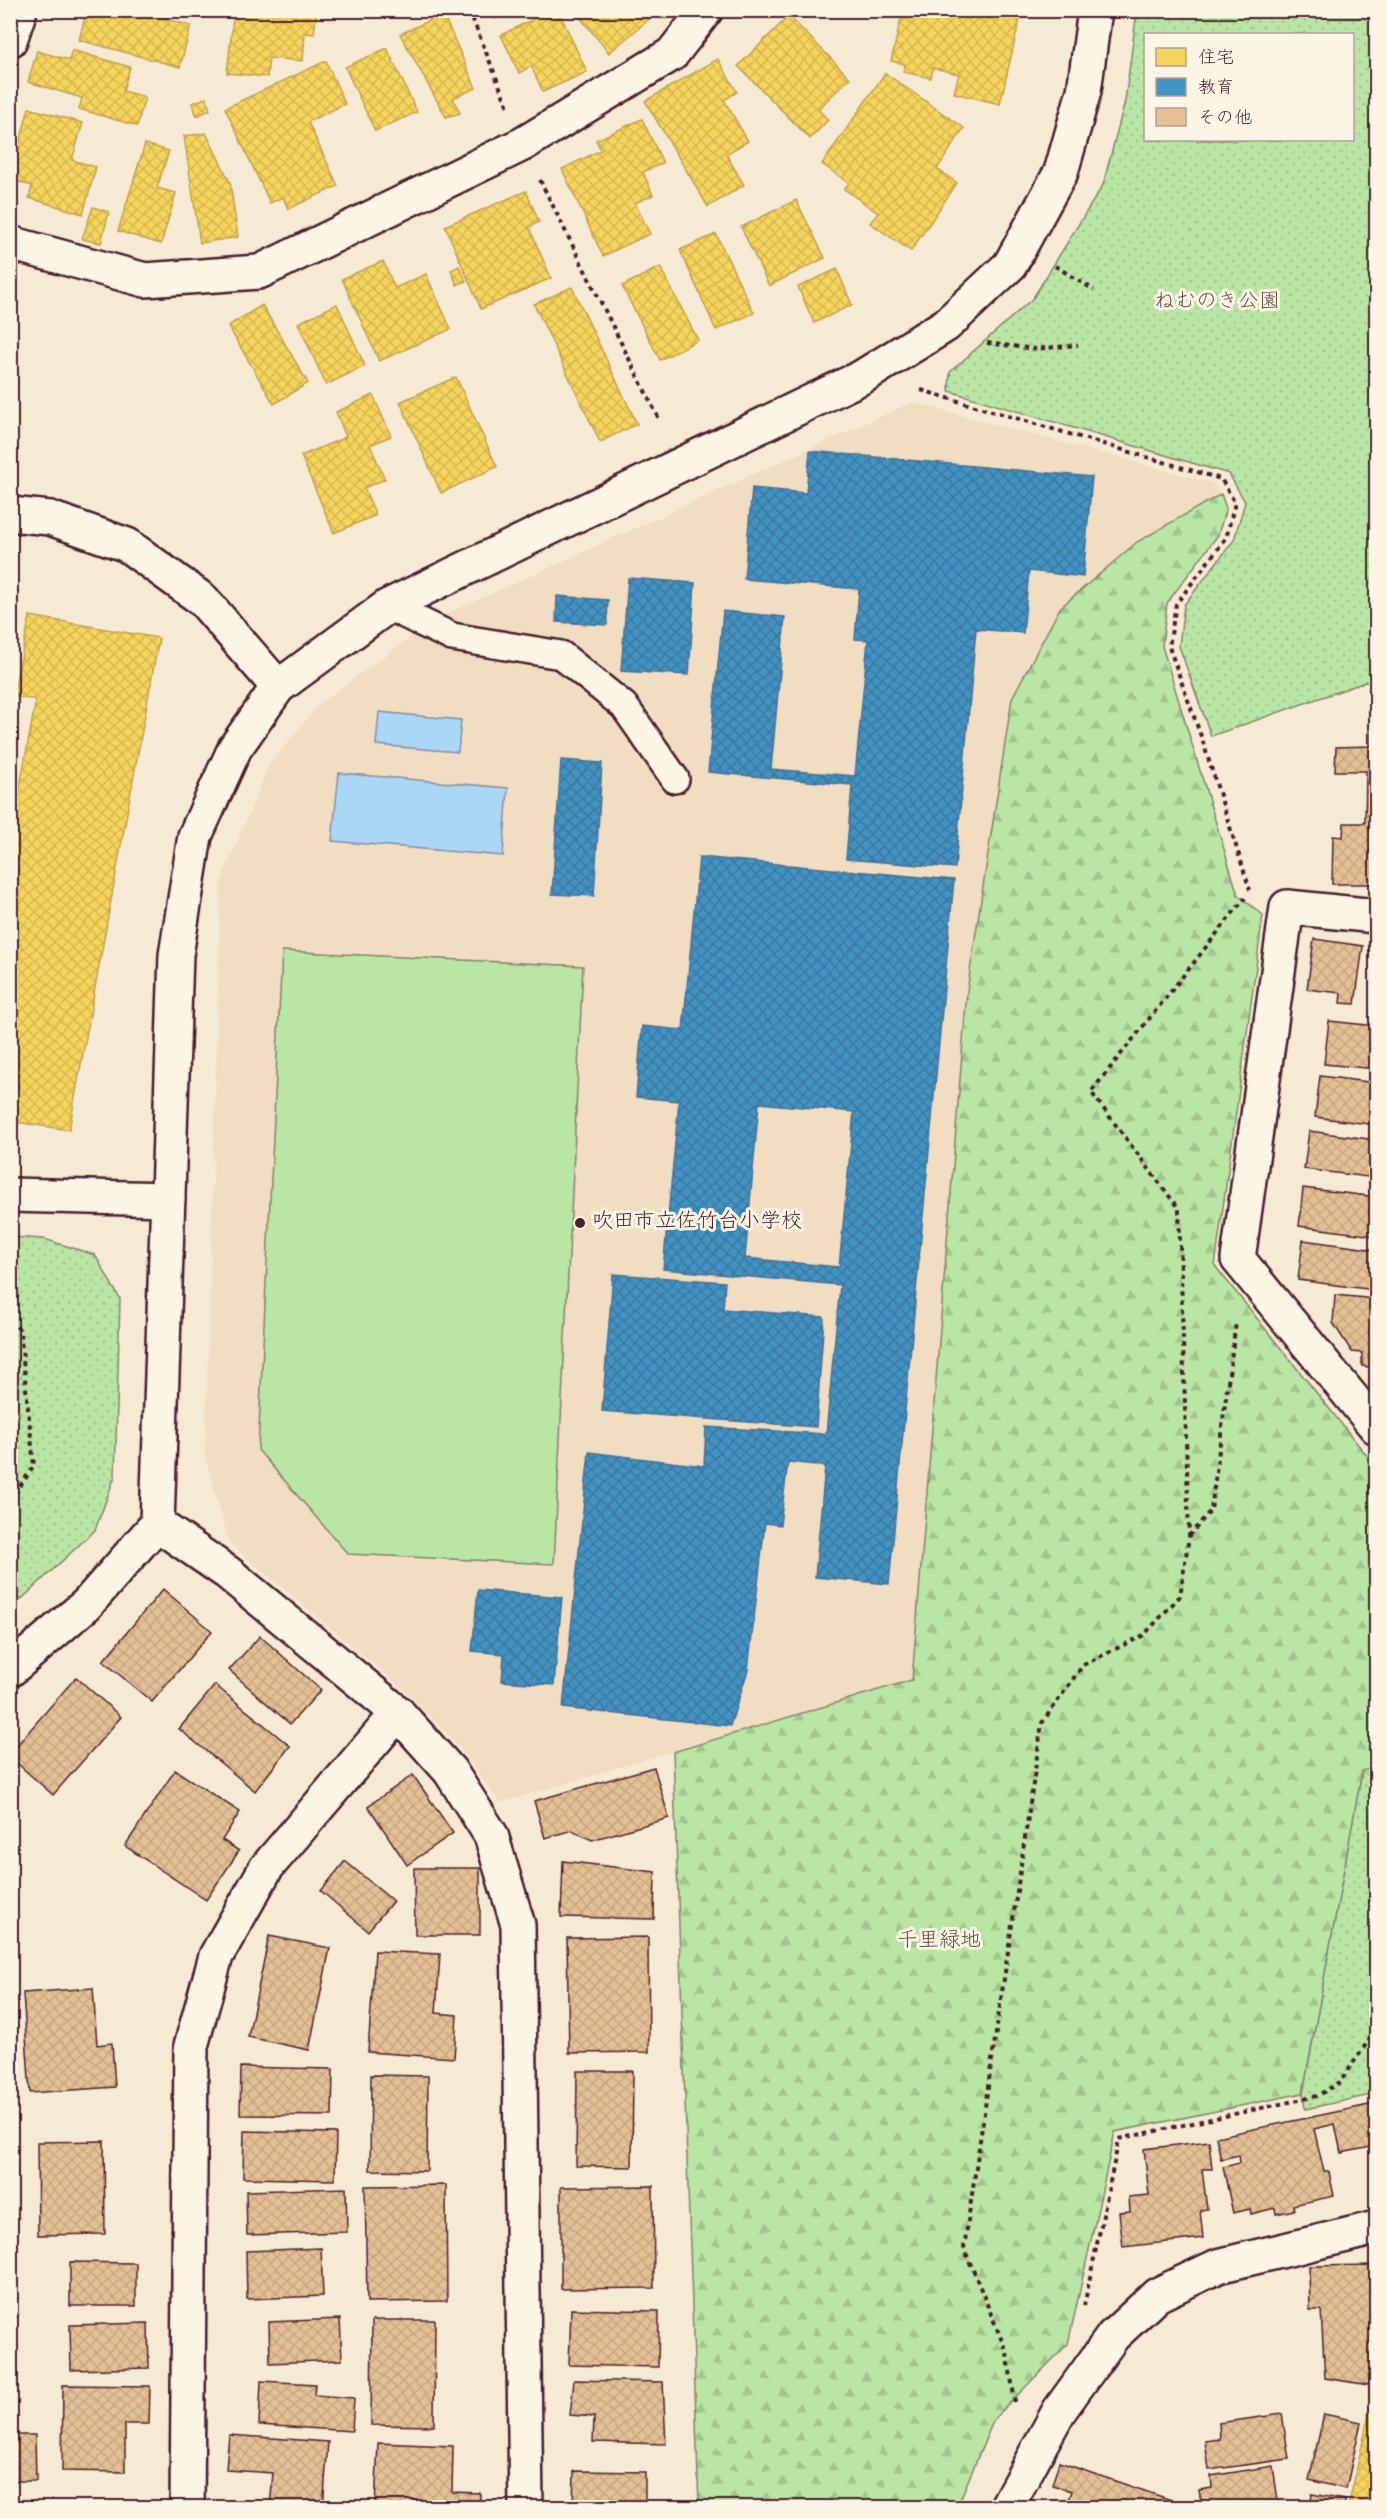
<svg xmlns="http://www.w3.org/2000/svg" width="1387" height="2518" font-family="Dekko,'Klee One',sans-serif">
	<defs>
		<pattern id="grass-dots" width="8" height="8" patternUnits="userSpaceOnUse" patternTransform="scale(1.5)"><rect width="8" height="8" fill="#b9e6a4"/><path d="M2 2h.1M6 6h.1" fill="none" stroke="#a1c58d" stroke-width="1.8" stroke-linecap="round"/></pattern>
		<pattern id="forest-firs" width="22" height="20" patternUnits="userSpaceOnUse" patternTransform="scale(1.5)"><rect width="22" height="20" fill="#b9e6a4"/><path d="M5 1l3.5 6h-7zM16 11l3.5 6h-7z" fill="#a1c58d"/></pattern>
		<pattern id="homes-cross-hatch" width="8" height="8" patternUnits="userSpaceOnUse" patternTransform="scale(1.5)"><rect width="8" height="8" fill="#f6d55c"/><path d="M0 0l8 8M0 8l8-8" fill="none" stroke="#d4b650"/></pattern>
		<pattern id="schools-cross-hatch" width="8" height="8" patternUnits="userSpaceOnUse" patternTransform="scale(1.5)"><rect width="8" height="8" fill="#4393c3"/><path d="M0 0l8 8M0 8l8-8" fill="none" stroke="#3a779f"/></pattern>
		<pattern id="building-cross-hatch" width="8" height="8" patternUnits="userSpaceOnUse" patternTransform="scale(1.5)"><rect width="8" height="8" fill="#e4c095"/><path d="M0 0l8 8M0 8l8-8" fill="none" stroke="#c5a581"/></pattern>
	</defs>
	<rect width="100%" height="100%" fill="#f7ead5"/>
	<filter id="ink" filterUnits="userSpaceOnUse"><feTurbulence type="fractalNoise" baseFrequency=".0167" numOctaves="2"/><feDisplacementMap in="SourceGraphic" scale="12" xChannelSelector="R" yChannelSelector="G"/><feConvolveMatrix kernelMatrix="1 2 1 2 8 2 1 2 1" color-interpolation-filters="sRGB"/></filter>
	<g filter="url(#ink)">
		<path fill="#f1ddc2" d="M 912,402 L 1213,483 L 1221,494 L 1137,542 L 1012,698 L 967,991 L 912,1680 L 500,1803 L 458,1746 L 410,1695 L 229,1543 L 205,1456 L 221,881 L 268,767 L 320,703 L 436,619 Z"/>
		<g fill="url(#grass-dots)" stroke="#828268" stroke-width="1.5" fill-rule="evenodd">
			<path d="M 1137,11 L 1376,11 L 1376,676 L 1371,680 L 1211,736 L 1179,646 L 1184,605 L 1234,540 L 1245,502 L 1229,474 L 949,391 L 950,372 L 1033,298 L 1103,185 L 1125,101 ZM 1146,34 L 1352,34 L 1352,140 L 1146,140 Z"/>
			<path d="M 11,1237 L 44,1239 L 95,1255 L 120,1299 L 115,1476 L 95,1530 L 11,1609 Z"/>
			<path d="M 1376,1766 L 1376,2094 L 1305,2109 L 1303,2093 L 1362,1770 Z"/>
		</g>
		<path fill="url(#forest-firs)" stroke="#828268" stroke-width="1.5" d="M 1221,494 L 1226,508 L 1218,535 L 1167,603 L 1162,646 L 1238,895 L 1263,915 L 1215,1266 L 1376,1467 L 1376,1766 L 1362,1771 L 1303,2093 L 1115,2132 L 1068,2344 L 994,2419 L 957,2507 L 699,2507 L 673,1752 L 912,1680 L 967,991 L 1012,698 L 1060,608 L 1137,542 Z"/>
		<path fill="#b9e6a4" stroke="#828268" stroke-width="1.5" d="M 282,951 L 583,966 L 554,1564 L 348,1554 L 258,1450 Z"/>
		<g fill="#abd7f7" stroke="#848da5" stroke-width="1.5">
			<path d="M 379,712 L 461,720 L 458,752 L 376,745 Z"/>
			<path d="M 339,773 L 508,788 L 503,856 L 332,841 Z"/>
			<path d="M 10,1382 L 20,1458 L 11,1470 L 10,1470 Z"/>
		</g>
		<g fill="url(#homes-cross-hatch)" stroke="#c29e4d" stroke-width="1.5">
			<path d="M 87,10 L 135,10 L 191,26 L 180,67 L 79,40 Z"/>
			<path d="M 234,10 L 317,10 L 314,34 L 305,33 L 303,61 L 269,58 L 267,77 L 227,73 Z"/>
			<path d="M 490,10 L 513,10 L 494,19 Z"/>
			<path d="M 551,10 L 558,10 L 587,72 L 543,92 L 531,66 L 519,73 L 501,35 Z"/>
			<path d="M 574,10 L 648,10 L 653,16 L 609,53 Z"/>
			<path d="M 903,10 L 1007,10 L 1021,14 L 1000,104 L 954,93 L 959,74 L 933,68 L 931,78 L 903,72 L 905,64 L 891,61 Z"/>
			<path d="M 443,14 L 476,88 L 453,98 L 460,113 L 446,117 L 400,34 Z"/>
			<path d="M 789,16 L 850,78 L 818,109 L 828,120 L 810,139 L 738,66 Z"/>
			<path d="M 387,48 L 417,112 L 375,131 L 345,67 Z"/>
			<path d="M 72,50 L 130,67 L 123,91 L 145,97 L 137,126 L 79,109 L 82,98 L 28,82 L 37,51 L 69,60 Z"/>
			<path d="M 718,59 L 737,92 L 724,100 L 748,141 L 726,154 L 744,185 L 708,207 L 645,101 Z"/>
			<path d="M 326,61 L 345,104 L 308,122 L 338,186 L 288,209 L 283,197 L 270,203 L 225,108 Z"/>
			<path d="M 885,73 L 964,128 L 937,169 L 957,183 L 911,251 L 870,223 L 878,213 L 844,189 L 849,183 L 822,164 Z"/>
			<path d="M 206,98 L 210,110 L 197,116 L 192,103 Z"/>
			<path d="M 29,108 L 83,123 L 72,160 L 96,167 L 83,214 L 29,198 L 32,186 L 10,179 Z"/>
			<path d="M 642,119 L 663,163 L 643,172 L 653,195 L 635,203 L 650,234 L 603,256 L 562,169 L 601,150 L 596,140 Z"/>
			<path d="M 206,133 L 230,182 L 238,237 L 200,243 L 184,136 Z"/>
			<path d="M 145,144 L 169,151 L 157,188 L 176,193 L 161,244 L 118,231 Z"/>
			<path d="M 526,191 L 539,222 L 529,227 L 551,278 L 481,309 L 445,226 Z"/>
			<path d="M 796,200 L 825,258 L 769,286 L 741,227 Z"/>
			<path d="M 93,207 L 109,212 L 101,243 L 82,239 Z"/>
			<path d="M 716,234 L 754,313 L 716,330 L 680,250 Z"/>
			<path d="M 383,261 L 395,288 L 426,274 L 451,329 L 379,361 L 342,279 Z"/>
			<path d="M 459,266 L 466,281 L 457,285 L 451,270 Z"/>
			<path d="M 660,267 L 698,340 L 660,360 L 622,286 Z"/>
			<path d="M 837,269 L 852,305 L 814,323 L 798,287 Z"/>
			<path d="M 572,287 L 637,424 L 600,442 L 534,304 Z"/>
			<path d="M 337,304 L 365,366 L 326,385 L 298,323 Z"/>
			<path d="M 262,305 L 308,383 L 274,404 L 228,326 Z"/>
			<path d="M 456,377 L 497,467 L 441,493 L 400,402 Z"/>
			<path d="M 373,395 L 391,436 L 370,445 L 385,479 L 364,488 L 376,515 L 334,533 L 301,456 L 346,437 L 336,412 Z"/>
			<path d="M 30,616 L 159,638 L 69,1130 L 10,1121 L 10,839 L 36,700 L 13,696 Z"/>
			<path d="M 1371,2405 L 1376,2407 L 1376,2508 L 1348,2508 Z"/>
		</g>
		<g fill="url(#schools-cross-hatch)" stroke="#457095" stroke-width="1.5" fill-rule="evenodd">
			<path d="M 810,451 L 1092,477 L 1083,577 L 1029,571 L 1023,633 L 976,629 L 955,868 L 846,859 L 852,785 L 708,772 L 723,611 L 785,617 L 771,769 L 855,776 L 868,640 L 855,639 L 859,589 L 744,579 L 752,488 L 806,493 Z"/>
			<path d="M 628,578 L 695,583 L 689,675 L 621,671 Z"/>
			<path d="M 557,596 L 608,600 L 607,625 L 556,622 Z"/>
			<path d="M 561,760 L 602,763 L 594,896 L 552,894 Z"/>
			<path d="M 699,857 L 954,880 L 889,1584 L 815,1577 L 825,1466 L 788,1462 L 780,1525 L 765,1523 L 748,1670 L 730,1726 L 563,1708 L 589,1452 L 704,1466 L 706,1427 L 826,1434 L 840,1285 L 663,1269 L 679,1101 L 636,1097 L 642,1026 L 683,1030 ZM 759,1103 L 854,1112 L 839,1267 L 745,1258 Z"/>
			<path d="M 613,1274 L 725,1282 L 723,1309 L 824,1317 L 816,1427 L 602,1411 Z"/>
			<path d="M 478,1590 L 562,1597 L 554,1685 L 502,1681 L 504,1654 L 472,1651 Z"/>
		</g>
		<g fill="url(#building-cross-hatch)" stroke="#4a1f2b" stroke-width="1.5">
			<path d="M 1372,702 L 1376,702 L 1376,884 L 1332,884 L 1333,836 L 1343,837 L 1344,823 L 1365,823 L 1366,771 L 1335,771 L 1336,747 L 1371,746 Z"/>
			<path d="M 1314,939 L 1363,946 L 1355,1004 L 1340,1003 L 1341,993 L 1307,989 Z"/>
			<path d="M 1329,1021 L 1376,1026 L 1376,1069 L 1324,1064 Z"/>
			<path d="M 1320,1076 L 1376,1083 L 1376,1125 L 1315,1117 Z"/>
			<path d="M 1309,1131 L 1376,1140 L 1376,1178 L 1304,1169 Z"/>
			<path d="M 1303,1188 L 1376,1197 L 1374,1236 L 1299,1226 Z"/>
			<path d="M 1303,1240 L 1376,1250 L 1374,1290 L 1298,1280 Z"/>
			<path d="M 1335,1295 L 1376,1299 L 1376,1368 L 1362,1366 L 1362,1353 L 1352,1352 L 1333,1323 Z"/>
			<path d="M 163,1589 L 212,1631 L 152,1702 L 103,1661 Z"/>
			<path d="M 260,1636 L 321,1690 L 290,1724 L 229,1670 Z"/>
			<path d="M 76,1677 L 121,1717 L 53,1795 L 10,1757 L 10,1753 Z"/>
			<path d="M 215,1685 L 290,1746 L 255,1791 L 179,1729 Z"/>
			<path d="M 654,1767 L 669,1818 L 592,1840 L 572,1830 L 545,1838 L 534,1801 Z"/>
			<path d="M 175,1770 L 240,1812 L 222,1840 L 239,1851 L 206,1900 L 125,1846 Z"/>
			<path d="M 413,1775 L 453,1833 L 407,1865 L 368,1806 Z"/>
			<path d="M 345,1861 L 393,1901 L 368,1931 L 321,1891 Z"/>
			<path d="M 563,1861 L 655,1872 L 654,1919 L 561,1917 Z"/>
			<path d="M 414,1868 L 480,1868 L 480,1935 L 415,1935 Z"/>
			<path d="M 269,1936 L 330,1948 L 309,2050 L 248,2037 Z"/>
			<path d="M 648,1937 L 649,2052 L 569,2053 L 567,1938 Z"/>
			<path d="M 375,1951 L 440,1954 L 436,2013 L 457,2015 L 454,2058 L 368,2052 Z"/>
			<path d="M 93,1988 L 97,2045 L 112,2043 L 115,2087 L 30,2093 L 23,1993 Z"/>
			<path d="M 241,2067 L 333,2069 L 332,2116 L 240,2115 Z"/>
			<path d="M 577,2071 L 633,2071 L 632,2167 L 576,2166 Z"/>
			<path d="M 371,2075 L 428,2076 L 427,2171 L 370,2170 Z"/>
			<path d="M 1374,2104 L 1376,2146 L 1341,2153 L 1335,2124 L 1314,2129 L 1324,2172 L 1329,2172 L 1334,2196 L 1293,2205 L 1294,2210 L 1276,2214 L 1275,2208 L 1251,2214 L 1250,2209 L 1233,2213 L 1223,2167 L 1240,2163 L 1239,2155 L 1221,2159 L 1216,2137 Z"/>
			<path d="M 244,2131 L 336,2133 L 335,2180 L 243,2178 Z"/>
			<path d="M 104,2141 L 105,2234 L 38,2235 L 37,2142 Z"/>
			<path d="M 1209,2141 L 1212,2169 L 1202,2169 L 1207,2209 L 1200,2210 L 1203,2238 L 1123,2247 L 1119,2212 L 1130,2211 L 1129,2197 L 1149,2195 L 1144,2149 Z"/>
			<path d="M 446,2185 L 447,2301 L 367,2302 L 365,2186 Z"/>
			<path d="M 653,2186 L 654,2288 L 561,2289 L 561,2187 Z"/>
			<path d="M 346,2188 L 347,2232 L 247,2235 L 246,2191 Z"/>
			<path d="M 321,2248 L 323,2296 L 247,2299 L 246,2251 Z"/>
			<path d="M 70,2262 L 136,2263 L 136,2306 L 70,2306 Z"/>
			<path d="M 1376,2265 L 1376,2386 L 1325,2378 L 1321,2310 L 1310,2310 L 1309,2266 Z"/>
			<path d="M 571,2309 L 659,2311 L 658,2367 L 569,2365 Z"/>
			<path d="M 340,2319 L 342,2360 L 270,2363 L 269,2322 Z"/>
			<path d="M 372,2320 L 435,2320 L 434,2426 L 371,2425 Z"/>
			<path d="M 148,2323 L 149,2368 L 71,2370 L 70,2325 Z"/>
			<path d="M 574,2380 L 663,2382 L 666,2444 L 593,2442 L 594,2417 L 570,2415 Z"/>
			<path d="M 261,2381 L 315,2384 L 314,2395 L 354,2398 L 352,2431 L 259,2425 Z"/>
			<path d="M 63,2385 L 150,2386 L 149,2424 L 125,2424 L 125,2472 L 62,2471 Z"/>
			<path d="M 1282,2414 L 1289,2459 L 1209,2470 L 1205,2441 L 1220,2439 L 1219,2423 Z"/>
			<path d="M 1324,2414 L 1361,2422 L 1346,2489 L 1309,2480 Z"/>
			<path d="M 10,2435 L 35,2435 L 36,2481 L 10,2481 Z"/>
			<path d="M 229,2435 L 328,2442 L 323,2508 L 270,2508 L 273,2473 L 226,2470 Z"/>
			<path d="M 378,2443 L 453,2446 L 452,2492 L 480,2493 L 480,2508 L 375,2508 Z"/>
			<path d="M 1059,2462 L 1186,2505 L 1185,2508 L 1066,2508 L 1072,2491 L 1052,2485 Z"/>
			<path d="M 1273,2466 L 1279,2508 L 1202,2508 L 1199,2490 L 1212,2488 L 1211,2476 Z"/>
			<path d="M 574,2471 L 645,2472 L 645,2508 L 573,2508 Z"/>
			<path d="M 1312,2494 L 1345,2500 L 1344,2508 L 1310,2508 Z"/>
		</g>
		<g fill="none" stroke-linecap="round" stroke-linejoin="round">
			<g stroke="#4a1f2b" stroke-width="32">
				<path id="service" d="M 388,606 L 452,637 L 561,655 L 624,706 L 675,779"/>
			</g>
			<g stroke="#4a1f2b" stroke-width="38">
				<g id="minor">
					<path d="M 10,40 L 20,10"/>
					<path d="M 10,243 L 145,280 L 259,272 L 523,144 L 672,54 L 706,10"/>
					<path d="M 10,514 L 50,518 L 127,545 L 203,600 L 278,687"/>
					<path d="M 1376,916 L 1287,907 L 1238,1259 L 1376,1427"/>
					<path d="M 157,1524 L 228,1573 L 398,1713 L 450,1771 L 491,1835 L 518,1925 L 526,2508"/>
					<path d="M 187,2508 L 191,2046 L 216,1956 L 266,1868 L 398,1713"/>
					<path d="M 1006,2508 L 1059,2411 L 1113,2336 L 1157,2295 L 1218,2266 L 1376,2228"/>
				</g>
			</g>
			<g stroke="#4a1f2b" stroke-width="38">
				<g id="tertiary">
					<path d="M 10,1195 L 168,1199"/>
					<path d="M 10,1670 L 87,1604 L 157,1524 L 176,955 L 195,836 L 235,748 L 278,687 L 388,606 L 862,377 L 946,325 L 1010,265 L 1061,172 L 1084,91 L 1095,10"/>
				</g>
			</g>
			<g stroke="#4a1f2b" stroke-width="4" stroke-dasharray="4.5 4.5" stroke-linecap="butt">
				<path d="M 469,10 L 508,107"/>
				<path d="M 540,180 L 660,421"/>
				<path d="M 1055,266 L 1094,290"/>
				<path d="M 987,343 L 1035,349 L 1078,345"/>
				<path d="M 921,390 L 1221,479 L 1235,503 L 1226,538 L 1176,604 L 1169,647 L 1202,739 L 1250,890"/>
				<path d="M 10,1320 L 20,1330 L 34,1466 L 10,1500"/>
				<path d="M 1189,1536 L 1211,1510 L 1236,1322"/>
				<path d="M 1084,2306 L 1119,2139 L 1317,2096 L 1340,2082 L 1376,2030"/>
				<path d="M 1015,2402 L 1007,2353 L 964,2248 L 1042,1723 L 1083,1665 L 1144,1635 L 1180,1596 L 1189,1536 L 1179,1209 L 1091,1092 L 1245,898"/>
			</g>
			<use href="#service" stroke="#fcf5e5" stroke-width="27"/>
			<use href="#minor" stroke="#fcf5e5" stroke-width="33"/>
			<use href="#tertiary" stroke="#fcf5e5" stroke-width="33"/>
		</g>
	</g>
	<circle fill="#4a1f2b" stroke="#fcf5e5" stroke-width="2" cx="580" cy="1223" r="6"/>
	<g text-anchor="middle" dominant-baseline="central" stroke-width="6" stroke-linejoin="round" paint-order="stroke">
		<g font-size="21" fill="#665149" stroke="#fcf5e5">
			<text x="1217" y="303">ねむのき公園</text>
			<text x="939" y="1942">千里緑地</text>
		</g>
		<g font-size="21" fill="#4a1f2b" stroke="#fcf5e5" text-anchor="start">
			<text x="592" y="1223">吹田市立佐竹台小学校</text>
		</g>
	</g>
	<rect width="1387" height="2518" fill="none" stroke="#fcf5e5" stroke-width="36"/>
	<rect x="18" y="18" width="1351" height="2482" fill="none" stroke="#4a1f2b" stroke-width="2" filter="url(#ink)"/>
	<rect x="1144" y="33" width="210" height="108" fill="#fcf5e5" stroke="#b59f9b" stroke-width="1.5"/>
	<rect x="1156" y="48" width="30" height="18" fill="#f6d55c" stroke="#b59f9b" stroke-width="1.5"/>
	<text x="1198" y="63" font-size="18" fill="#4a1f2b">住宅</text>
	<rect x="1156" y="78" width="30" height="18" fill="#4393c3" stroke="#b59f9b" stroke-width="1.5"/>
	<text x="1198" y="93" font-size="18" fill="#4a1f2b">教育</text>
	<rect x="1156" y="108" width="30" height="18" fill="#e4c095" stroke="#b59f9b" stroke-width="1.5"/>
	<text x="1198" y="123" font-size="18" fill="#4a1f2b">その他</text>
</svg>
